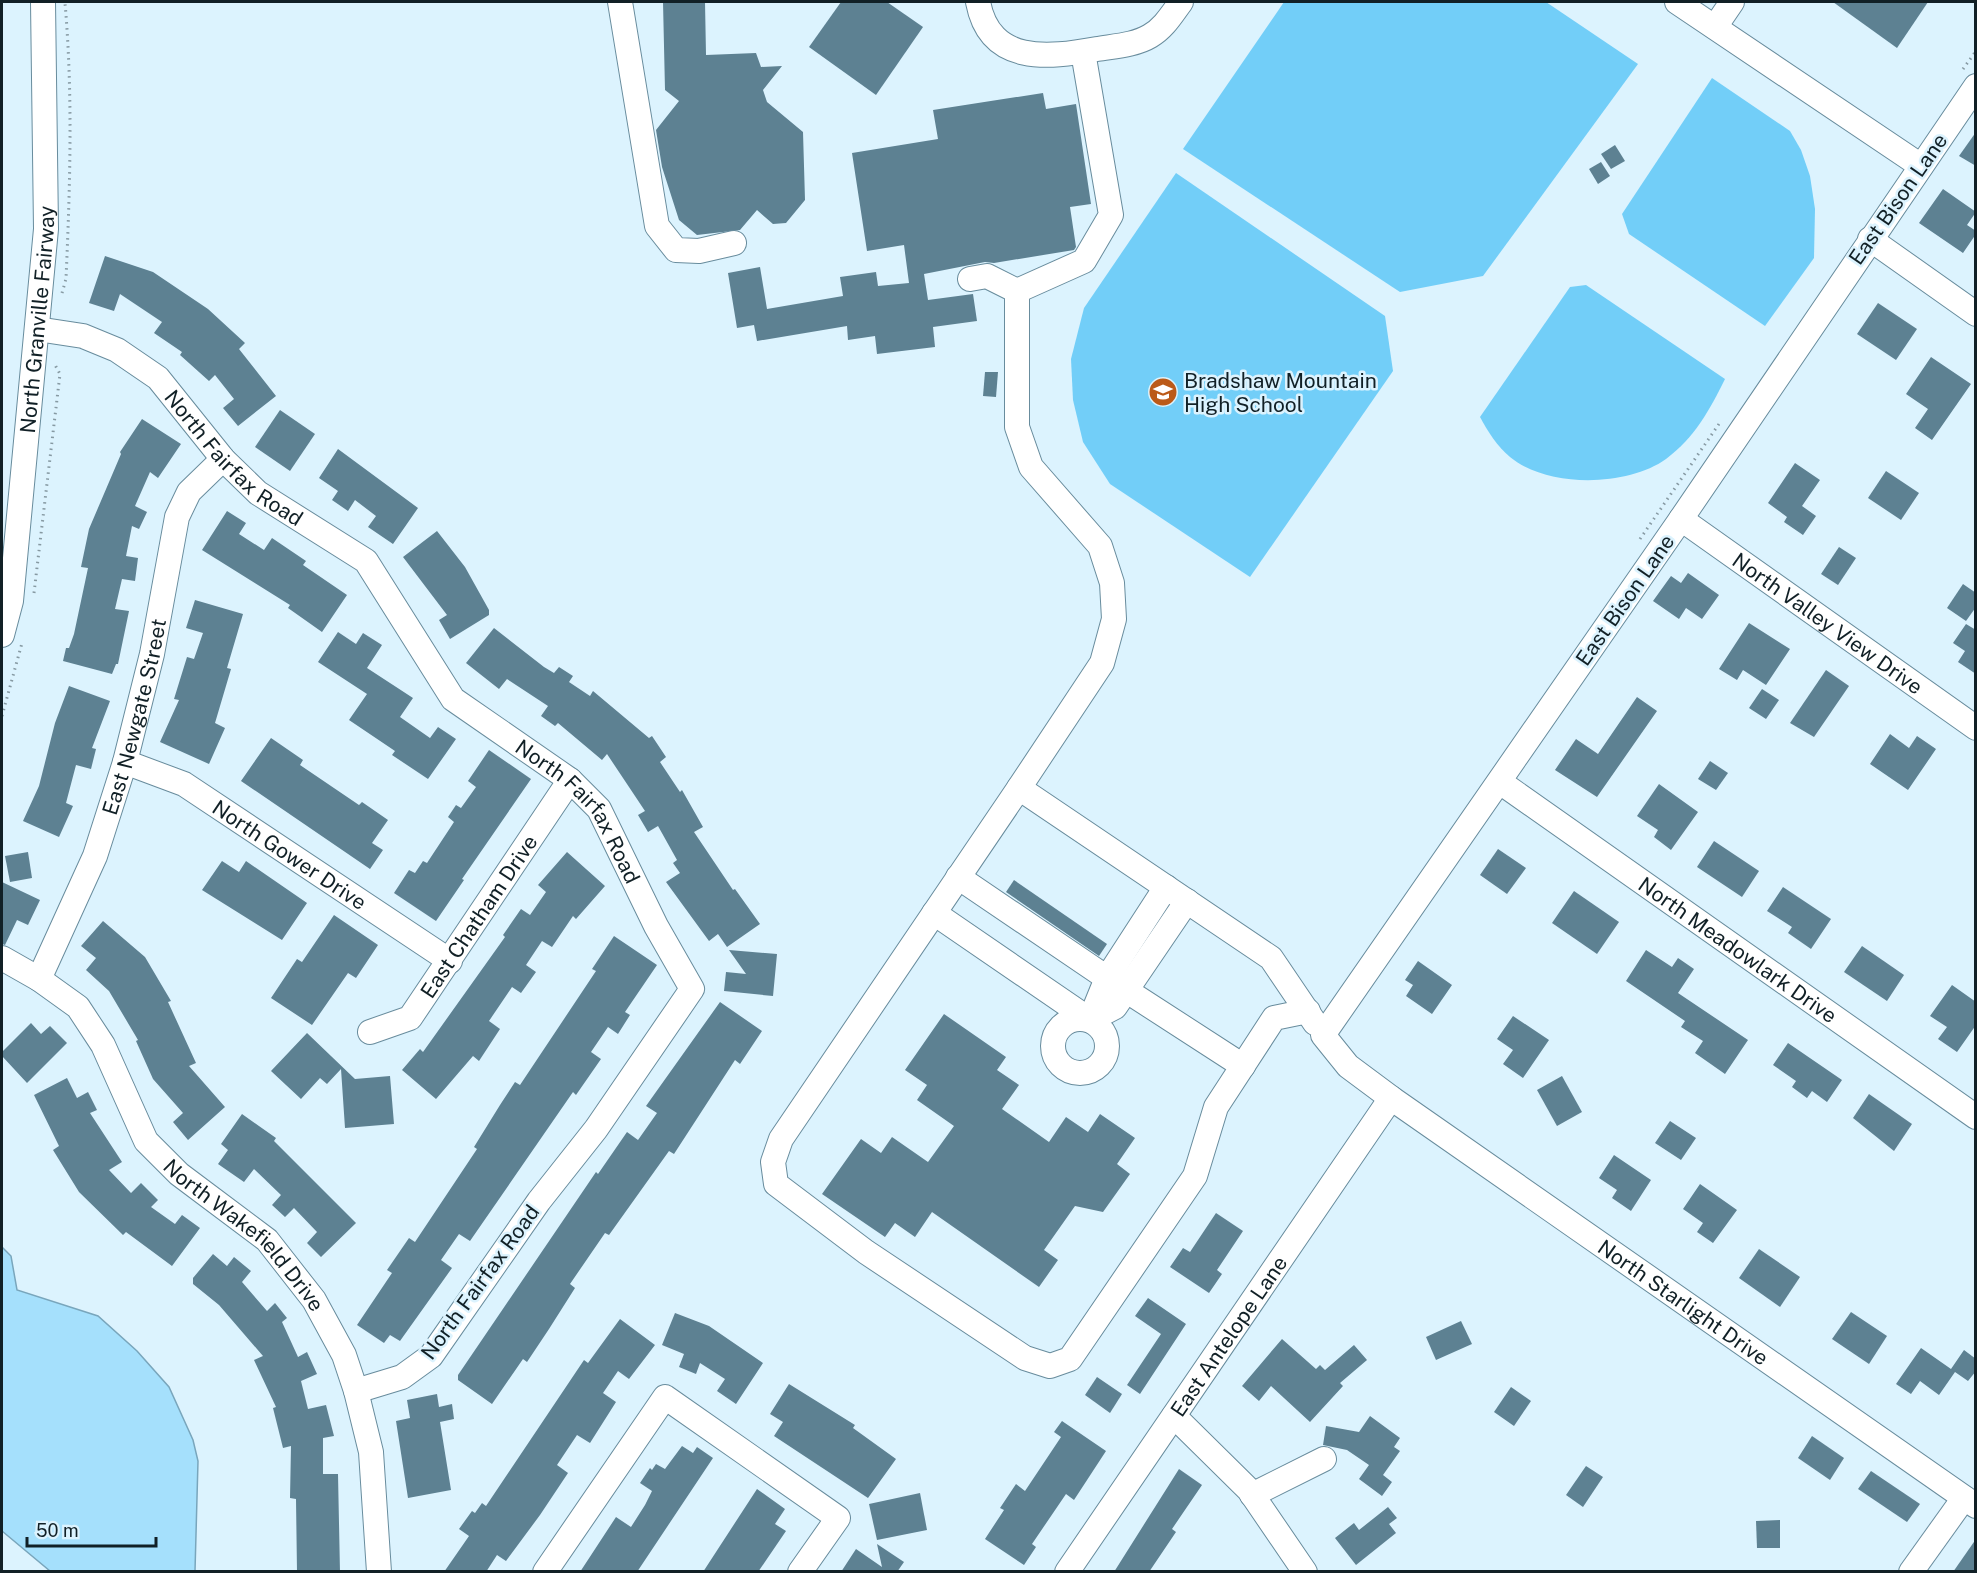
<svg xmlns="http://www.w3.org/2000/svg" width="1977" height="1573" font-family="'Public Sans',sans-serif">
	<rect width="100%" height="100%" fill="#dcf3fe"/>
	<g fill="#72cef8">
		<path d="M 1284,2 L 1546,2 L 1638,64 L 1483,276 L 1400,292 L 1183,149 Z"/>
		<path d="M 1712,78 L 1790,131 L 1801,150 L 1810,176 L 1815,209 L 1814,258 L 1765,326 L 1629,234 L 1622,214 Z"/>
		<path d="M 1176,173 L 1385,316 L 1393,371 L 1250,577 L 1110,484 L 1083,442 L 1073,400 L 1071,359 L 1084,308 Z"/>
		<path d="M 1586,285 L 1725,379 C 1709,411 1695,437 1666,459 C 1627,487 1547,488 1510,457 C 1497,446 1488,432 1480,417 L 1570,287 Z"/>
	</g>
	<path fill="#a5e0fc" stroke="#79a6bc" stroke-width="1.5" d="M 2,1247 L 11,1256 L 17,1290 L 98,1316 L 137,1351 L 169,1387 L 193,1440 L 198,1461 L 195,1571 L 50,1571 L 2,1531 Z"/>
	<g fill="#5d8192">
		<path d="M 663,2 L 705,2 L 706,55 L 756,53 L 761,67 L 782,66 L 763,90 L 767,102 L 803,132 L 805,200 L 786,223 L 773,224 L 757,210 L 740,230 L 697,235 L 679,220 L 662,167 L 656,130 L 679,101 L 665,90 Z"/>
		<path d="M 841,2 L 887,2 L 923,27 L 876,95 L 809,47 Z"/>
		<path d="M 1833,2 L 1928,2 L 1897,48 Z"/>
		<path d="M 1043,93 L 1046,109 L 1076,104 L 1091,204 L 1070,207 L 1076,247 L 1074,250 L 994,263 L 985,262 L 924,274 L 928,300 L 973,294 L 977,321 L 933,327 L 935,347 L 877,354 L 875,336 L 848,340 L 847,326 L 757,341 L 754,325 L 737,328 L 728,273 L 760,267 L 767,309 L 843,296 L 840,277 L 876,272 L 878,286 L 909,283 L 904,245 L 867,251 L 852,153 L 938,139 L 933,110 Z"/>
		<path d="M 1976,132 L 1976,166 L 1959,156 Z"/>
		<path d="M 1615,145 L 1625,161 L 1611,169 L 1601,154 Z"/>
		<path d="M 1601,162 L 1610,176 L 1598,184 L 1589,169 Z"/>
		<path d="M 1943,189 L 1976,212 L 1967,225 L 1976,231 L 1976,234 L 1963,253 L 1919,223 Z"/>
		<path d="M 105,256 L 153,272 L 208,309 L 245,343 L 239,349 L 276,396 L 238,426 L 223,408 L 234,399 L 215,375 L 209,381 L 180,355 L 182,352 L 154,333 L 162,322 L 120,294 L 114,311 L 89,303 Z"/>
		<path d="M 1878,303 L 1917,329 L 1896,360 L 1857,334 Z"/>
		<path d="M 1931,357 L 1971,384 L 1932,440 L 1915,428 L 1928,409 L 1906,394 Z"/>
		<path d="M 985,372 L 998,372 L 996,397 L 983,396 Z"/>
		<path d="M 280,410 L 315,434 L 290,471 L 255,447 Z"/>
		<path d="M 142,419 L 181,444 L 158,478 L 150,472 L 135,506 L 147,512 L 139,529 L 132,526 L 126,556 L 138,558 L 135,581 L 122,579 L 115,609 L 129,611 L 118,664 L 116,664 L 112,674 L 63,661 L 66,648 L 69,648 L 74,634 L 88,568 L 81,567 L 89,529 L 121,454 L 120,452 Z"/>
		<path d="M 338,449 L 418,508 L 393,544 L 368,527 L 376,516 L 355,500 L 348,511 L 332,500 L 338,491 L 319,478 Z"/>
		<path d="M 1795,463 L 1820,480 L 1802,506 L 1816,516 L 1803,535 L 1784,522 L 1787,517 L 1768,503 Z"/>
		<path d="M 1886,471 L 1919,493 L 1901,520 L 1868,498 Z"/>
		<path d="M 227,511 L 246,523 L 239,534 L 264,550 L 272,538 L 306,561 L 303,565 L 347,595 L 322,632 L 288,608 L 290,605 L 202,550 Z"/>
		<path d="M 437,531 L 465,567 L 489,610 L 489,615 L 450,639 L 439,620 L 447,615 L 403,557 Z"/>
		<path d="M 1839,547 L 1856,558 L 1838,585 L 1821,574 Z"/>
		<path d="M 1688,573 L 1719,595 L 1702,619 L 1686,608 L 1679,619 L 1653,601 L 1671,576 L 1681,583 Z"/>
		<path d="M 1963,584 L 1976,593 L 1976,607 L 1966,621 L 1947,608 Z"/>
		<path d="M 195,600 L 243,614 L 227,668 L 231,669 L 215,723 L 225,728 L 209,764 L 160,742 L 179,700 L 174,699 L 187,657 L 194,659 L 203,633 L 186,628 Z"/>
		<path d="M 1749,623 L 1790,649 L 1766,685 L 1743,670 L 1737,680 L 1719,669 Z"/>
		<path d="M 1966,624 L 1976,630 L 1976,674 L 1958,662 L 1965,651 L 1953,643 Z"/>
		<path d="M 494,628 L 544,667 L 554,673 L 559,667 L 573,676 L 569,682 L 590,696 L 593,691 L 649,738 L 652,736 L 666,757 L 660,762 L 680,792 L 682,790 L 703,827 L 694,832 L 733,890 L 735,889 L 760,924 L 727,947 L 718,934 L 709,941 L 666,882 L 680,873 L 673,863 L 677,860 L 658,826 L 648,832 L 638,815 L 645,811 L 607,754 L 602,760 L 558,723 L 555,726 L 541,716 L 548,706 L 507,679 L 499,689 L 466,663 Z"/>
		<path d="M 338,632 L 356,644 L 363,633 L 382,645 L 367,668 L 413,698 L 400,717 L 430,738 L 438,727 L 456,739 L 428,779 L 392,755 L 395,751 L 349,720 L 367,694 L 318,662 Z"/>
		<path d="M 1826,670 L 1849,686 L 1814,737 L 1790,723 Z"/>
		<path d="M 69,686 L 110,701 L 92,748 L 96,749 L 91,769 L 76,765 L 66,803 L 73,806 L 59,837 L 23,821 L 39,786 L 55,723 Z"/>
		<path d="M 1762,689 L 1779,700 L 1766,719 L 1749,708 Z"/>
		<path d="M 1637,697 L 1657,711 L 1597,797 L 1555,770 L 1576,739 L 1598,754 Z"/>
		<path d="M 1890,734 L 1909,748 L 1917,736 L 1936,749 L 1908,790 L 1870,764 Z"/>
		<path d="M 271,738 L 303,760 L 300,765 L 359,805 L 362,802 L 388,820 L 372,843 L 383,850 L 370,869 L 241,781 Z"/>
		<path d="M 489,750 L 531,779 L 462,879 L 464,880 L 436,921 L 394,893 L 409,870 L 415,873 L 423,861 L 427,863 L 454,822 L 448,817 L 456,805 L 461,808 L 476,787 L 468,781 Z"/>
		<path d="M 1710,761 L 1728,773 L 1716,790 L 1698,779 Z"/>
		<path d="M 1659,784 L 1698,812 L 1671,850 L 1654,837 L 1658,830 L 1637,816 Z"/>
		<path d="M 1714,841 L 1759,871 L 1742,897 L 1697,867 Z"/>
		<path d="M 1498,849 L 1526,868 L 1507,894 L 1480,875 Z"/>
		<path d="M 28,852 L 32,878 L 10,882 L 5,856 Z"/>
		<path d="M 567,852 L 605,886 L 576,919 L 573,916 L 552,947 L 542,941 L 526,965 L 536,972 L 521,993 L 512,987 L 489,1021 L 500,1029 L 479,1061 L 473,1056 L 436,1099 L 402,1070 L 420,1049 L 423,1052 L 505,937 L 503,935 L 521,909 L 530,915 L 546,892 L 538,885 Z"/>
		<path d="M 222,861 L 239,872 L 246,861 L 307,903 L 282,940 L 202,890 Z"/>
		<path d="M 1014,880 L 1107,944 L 1099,956 L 1006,892 Z"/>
		<path d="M 2,882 L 40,900 L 28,925 L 17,920 L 5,945 L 2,944 Z"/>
		<path d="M 1783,887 L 1831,919 L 1811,949 L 1788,933 L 1792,927 L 1767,911 Z"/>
		<path d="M 1574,891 L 1619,922 L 1597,954 L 1552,923 Z"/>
		<path d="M 334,915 L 378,945 L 356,978 L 348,973 L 312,1025 L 271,998 L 297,959 L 302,962 Z"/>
		<path d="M 103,921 L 145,957 L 171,1001 L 168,1002 L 196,1063 L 189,1066 L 225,1107 L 188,1140 L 173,1122 L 183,1113 L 153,1079 L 136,1041 L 138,1040 L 109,991 L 86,970 L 96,958 L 81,946 Z"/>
		<path d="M 614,936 L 657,965 L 625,1012 L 630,1015 L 618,1034 L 608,1027 L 591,1052 L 601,1059 L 576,1095 L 573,1092 L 470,1241 L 459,1234 L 441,1260 L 452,1268 L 400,1341 L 390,1335 L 384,1343 L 357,1325 L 392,1273 L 387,1270 L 409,1238 L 415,1242 L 477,1149 L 474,1147 L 500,1105 L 515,1082 L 520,1085 L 596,971 L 592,969 Z"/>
		<path d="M 1862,946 L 1904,975 L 1887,1001 L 1844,972 Z"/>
		<path d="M 729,950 L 777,954 L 773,996 L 724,991 L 726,972 L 746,974 Z"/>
		<path d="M 1646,950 L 1672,967 L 1678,958 L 1694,969 L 1678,993 L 1748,1040 L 1725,1074 L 1695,1053 L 1703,1041 L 1681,1027 L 1685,1021 L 1626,981 Z"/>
		<path d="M 1418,961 L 1452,985 L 1432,1014 L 1406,996 L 1413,985 L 1405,980 Z"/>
		<path d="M 1952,985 L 1976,1002 L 1976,1025 L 1957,1052 L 1938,1039 L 1947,1027 L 1930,1016 Z"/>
		<path d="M 720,1002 L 762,1031 L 740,1064 L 735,1060 L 674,1154 L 669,1151 L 609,1235 L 605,1233 L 570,1284 L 575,1288 L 549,1329 L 527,1362 L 523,1359 L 492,1404 L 458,1380 L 458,1375 L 596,1172 L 598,1174 L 627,1132 L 638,1140 L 657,1113 L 646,1106 Z"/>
		<path d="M 944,1014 L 1006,1057 L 997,1070 L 1019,1085 L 1002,1109 L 1049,1142 L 1066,1117 L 1088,1132 L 1100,1114 L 1135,1138 L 1117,1164 L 1130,1174 L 1103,1212 L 1075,1206 L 1044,1250 L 1058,1260 L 1039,1287 L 932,1212 L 915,1237 L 895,1223 L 885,1237 L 822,1194 L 861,1139 L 881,1153 L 892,1137 L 928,1162 L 954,1126 L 917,1100 L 927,1085 L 905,1070 Z"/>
		<path d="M 1513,1016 L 1549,1040 L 1523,1078 L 1503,1064 L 1513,1050 L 1497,1039 Z"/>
		<path d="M 31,1023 L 41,1034 L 50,1026 L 67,1043 L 27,1083 L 2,1056 L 2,1052 Z"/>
		<path d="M 307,1033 L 355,1079 L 390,1076 L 394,1124 L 345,1128 L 341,1069 L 327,1084 L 320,1078 L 301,1099 L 271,1071 Z"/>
		<path d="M 1788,1043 L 1842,1080 L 1827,1102 L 1812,1091 L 1807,1098 L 1792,1087 L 1796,1081 L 1773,1065 Z"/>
		<path d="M 1562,1076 L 1582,1112 L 1557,1126 L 1537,1090 Z"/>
		<path d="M 67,1078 L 77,1098 L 88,1092 L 97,1110 L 90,1113 L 122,1162 L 109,1170 L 131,1193 L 141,1183 L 158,1200 L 151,1207 L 175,1224 L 182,1215 L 200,1228 L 172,1266 L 126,1232 L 123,1235 L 79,1192 L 53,1150 L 59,1146 L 34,1095 Z"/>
		<path d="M 1869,1094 L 1912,1124 L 1894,1151 L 1853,1118 Z"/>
		<path d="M 242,1114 L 276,1138 L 274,1141 L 356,1223 L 321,1257 L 307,1243 L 317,1232 L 294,1208 L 285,1217 L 272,1205 L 281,1195 L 254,1169 L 244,1182 L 218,1164 L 228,1150 L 221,1144 Z"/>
		<path d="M 1670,1121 L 1696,1138 L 1681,1160 L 1655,1143 Z"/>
		<path d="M 1614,1155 L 1651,1180 L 1631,1211 L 1612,1198 L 1617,1190 L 1599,1178 Z"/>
		<path d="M 1700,1184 L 1737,1210 L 1713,1243 L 1697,1232 L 1703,1223 L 1683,1209 Z"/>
		<path d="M 1216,1213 L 1243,1231 L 1217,1270 L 1222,1274 L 1209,1293 L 1170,1267 L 1183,1248 L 1190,1252 Z"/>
		<path d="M 1759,1249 L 1800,1277 L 1780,1307 L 1739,1278 Z"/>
		<path d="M 213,1254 L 227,1266 L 234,1257 L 251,1271 L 242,1282 L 267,1311 L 275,1303 L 287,1318 L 282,1322 L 298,1357 L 307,1352 L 317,1374 L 301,1381 L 308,1409 L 326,1405 L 334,1436 L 323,1438 L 323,1474 L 338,1474 L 340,1572 L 297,1572 L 296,1499 L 290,1498 L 291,1446 L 283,1448 L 273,1408 L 276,1407 L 254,1360 L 263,1356 L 219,1305 L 193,1284 L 193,1278 Z"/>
		<path d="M 1148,1298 L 1186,1324 L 1140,1394 L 1127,1385 L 1161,1334 L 1135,1316 Z"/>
		<path d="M 1851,1312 L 1887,1336 L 1869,1364 L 1832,1339 Z"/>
		<path d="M 675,1313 L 709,1326 L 763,1363 L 736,1404 L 717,1391 L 725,1379 L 700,1363 L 696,1374 L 679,1367 L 684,1354 L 662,1345 Z"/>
		<path d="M 620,1319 L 655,1345 L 629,1379 L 618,1371 L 603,1393 L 616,1402 L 590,1443 L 577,1435 L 557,1465 L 568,1473 L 540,1515 L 506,1561 L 497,1555 L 486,1572 L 444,1572 L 469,1536 L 459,1529 L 472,1511 L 475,1513 L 482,1503 L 486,1506 L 584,1360 L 588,1363 Z"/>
		<path d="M 1461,1321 L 1472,1344 L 1436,1360 L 1426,1337 Z"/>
		<path d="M 1282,1339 L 1316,1369 L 1320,1365 L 1325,1370 L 1354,1345 L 1367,1360 L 1340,1383 L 1343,1386 L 1310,1422 L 1271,1386 L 1259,1401 L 1242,1386 Z"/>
		<path d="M 1921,1348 L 1951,1369 L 1964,1350 L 1976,1359 L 1976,1371 L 1968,1381 L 1955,1372 L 1939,1395 L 1920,1381 L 1911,1394 L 1896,1384 Z"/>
		<path d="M 1097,1377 L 1122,1394 L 1110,1413 L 1085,1395 Z"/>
		<path d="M 789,1384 L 855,1425 L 853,1428 L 896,1459 L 868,1498 L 774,1436 L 783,1422 L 770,1414 Z"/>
		<path d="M 1511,1387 L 1531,1401 L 1514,1426 L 1494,1412 Z"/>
		<path d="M 437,1394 L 439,1407 L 452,1404 L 454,1419 L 440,1422 L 451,1490 L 408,1498 L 396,1421 L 410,1418 L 407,1400 Z"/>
		<path d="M 1370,1416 L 1400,1438 L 1394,1447 L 1400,1451 L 1383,1475 L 1392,1482 L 1382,1496 L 1359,1479 L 1369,1465 L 1347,1450 L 1323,1445 L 1326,1426 L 1359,1432 Z"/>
		<path d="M 1062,1421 L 1106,1451 L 1074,1500 L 1066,1494 L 1032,1544 L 1036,1547 L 1024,1565 L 985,1539 L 1004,1510 L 1000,1508 L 1016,1484 L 1025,1491 L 1061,1437 L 1054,1432 Z"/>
		<path d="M 1812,1436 L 1844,1458 L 1830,1480 L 1798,1458 Z"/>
		<path d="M 682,1446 L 693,1453 L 697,1447 L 713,1458 L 637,1572 L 580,1572 L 616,1517 L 631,1527 L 645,1505 L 652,1491 L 640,1483 L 650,1468 L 652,1470 L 656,1464 L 665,1469 Z"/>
		<path d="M 1586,1466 L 1603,1477 L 1583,1507 L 1566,1495 Z"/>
		<path d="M 1179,1469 L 1202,1485 L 1172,1529 L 1176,1532 L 1149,1572 L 1114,1572 Z"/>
		<path d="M 1871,1471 L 1920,1504 L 1907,1522 L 1858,1489 Z"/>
		<path d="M 757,1489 L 785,1509 L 775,1524 L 786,1531 L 758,1572 L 703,1572 Z"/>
		<path d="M 920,1493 L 927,1530 L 877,1540 L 869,1504 Z"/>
		<path d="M 1388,1507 L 1397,1518 L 1389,1524 L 1396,1533 L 1356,1565 L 1335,1538 L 1354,1523 L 1359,1530 Z"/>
		<path d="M 1780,1520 L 1780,1548 L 1757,1548 L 1756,1521 Z"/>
		<path d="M 1976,1539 L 1976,1572 L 1953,1572 Z"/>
		<path d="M 877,1544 L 904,1562 L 897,1572 L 841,1572 L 856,1549 L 882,1567 Z"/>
	</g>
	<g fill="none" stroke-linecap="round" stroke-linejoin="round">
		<g stroke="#688c9d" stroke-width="26">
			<g id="minor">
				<path d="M 620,2 L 657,226 L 676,250 L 699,251 L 734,243"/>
				<path d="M 978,2 C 990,65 1048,58 1097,49 C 1115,46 1135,45 1150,36 C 1164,28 1172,14 1181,2"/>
				<path d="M 1677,2 L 1921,166"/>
				<path d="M 1715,27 L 1732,2"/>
				<path d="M 1083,52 L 1111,215 L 1084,261 L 1017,291 L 1017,427 L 1031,467 L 1100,546 L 1112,583 L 1114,619 L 1102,663 L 1019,788 L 1271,958 L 1315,1023"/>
				<path id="s1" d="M 1976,86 L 1681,519 L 1323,1035 L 1348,1066 L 1391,1098 L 1976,1506"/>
				<path d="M 1870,239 L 1976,314"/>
				<path d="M 970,279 L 987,276 L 1017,291"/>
				<path id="s2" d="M 37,329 L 83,336 L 117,350 L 158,378 L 223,459 L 258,493 L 366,561 L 453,699 L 570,780 L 599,809 L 656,926 L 692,989 L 596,1129 L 539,1201 L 431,1356 L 402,1377 L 356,1391"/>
				<path id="s3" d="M 1681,519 L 1976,728"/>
				<path id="s4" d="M 2,635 L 11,601 L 46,229 L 43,2"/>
				<path id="s5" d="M 125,762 L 184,784 L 450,961"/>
				<path id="s6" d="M 1500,782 L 1976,1117"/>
				<path d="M 1019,788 L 781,1139 L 773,1162 L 776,1184 L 866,1252 L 1025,1358 L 1050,1366 L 1070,1359 L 1195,1176 L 1216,1107 L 1274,1018 L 1308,1011"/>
				<path d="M 958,877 L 1107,978 L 1166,887"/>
				<path d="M 934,913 L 1090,1020 L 1115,1007 L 1187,901"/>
				<path id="s7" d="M 2,958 L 39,979 L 78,1007 L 103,1045 L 146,1141 L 179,1174 L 267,1240 L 314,1300 L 344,1355 L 356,1391 L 371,1452 L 379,1572"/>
				<path id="s8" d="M 39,979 L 95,856 L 125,762 L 152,654 L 177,517 L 189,492 L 223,459"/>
				<circle cx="1080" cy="1046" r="27"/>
				<path d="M 1090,1020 L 1107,978 L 1243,1066"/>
				<path id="s9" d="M 370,1032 L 410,1018 L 570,780"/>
				<path d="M 1174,1416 L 1249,1490 L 1305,1572"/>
				<path d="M 1252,1495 L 1324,1459"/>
				<path d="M 545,1572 L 665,1397 L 838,1518 L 800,1572"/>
				<path id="s10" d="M 1067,1572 L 1391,1098"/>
				<path d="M 1911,1572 L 1964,1498"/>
			</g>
		</g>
		<g stroke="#8699a2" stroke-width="3" stroke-dasharray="1.5 4.5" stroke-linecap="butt">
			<path d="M 1963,69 L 1976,51"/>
			<path d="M 62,293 L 66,279 C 70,187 73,95 65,3"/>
			<path d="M 1640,539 L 1721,421"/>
			<path d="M 34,593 L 60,374 L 54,363"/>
			<path d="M 2,716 L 22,643"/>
		</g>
		<use href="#minor" stroke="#fff" stroke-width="24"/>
	</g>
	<defs>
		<g id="school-disc" transform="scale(1.5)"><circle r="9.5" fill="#bb5a19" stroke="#dcf3fe"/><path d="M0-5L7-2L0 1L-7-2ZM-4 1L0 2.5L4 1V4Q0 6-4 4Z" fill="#fff"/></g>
	</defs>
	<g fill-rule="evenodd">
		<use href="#school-disc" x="1163" y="392"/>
	</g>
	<g text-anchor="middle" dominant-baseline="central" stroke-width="5" stroke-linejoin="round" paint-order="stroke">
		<g font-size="21" fill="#112026" stroke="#dcf3fe">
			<text transform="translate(1898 199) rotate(-55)">East Bison Lane</text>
			<text stroke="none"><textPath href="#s4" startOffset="318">North Granville Fairway</textPath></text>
			<text stroke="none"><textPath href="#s2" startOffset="244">North Fairfax Road</textPath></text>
			<text transform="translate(1625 600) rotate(-55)">East Bison Lane</text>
			<text stroke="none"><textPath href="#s3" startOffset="180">North Valley View Drive</textPath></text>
			<text stroke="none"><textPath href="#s8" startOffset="280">East Newgate Street</textPath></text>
			<text stroke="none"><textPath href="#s2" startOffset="748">North Fairfax Road</textPath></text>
			<text stroke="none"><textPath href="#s5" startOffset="190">North Gower Drive</textPath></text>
			<text stroke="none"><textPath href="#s9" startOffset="165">East Chatham Drive</textPath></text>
			<text stroke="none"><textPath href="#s6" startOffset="291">North Meadowlark Drive</textPath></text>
			<text stroke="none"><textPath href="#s7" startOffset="378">North Wakefield Drive</textPath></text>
			<text transform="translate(480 1282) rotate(-54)">North Fairfax Road</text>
			<text stroke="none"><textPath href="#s1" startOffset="1602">North Starlight Drive</textPath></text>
			<text stroke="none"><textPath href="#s10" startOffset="286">East Antelope Lane</textPath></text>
		</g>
		<g font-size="21" fill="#112026" stroke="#dcf3fe" text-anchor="start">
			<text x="1184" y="380">Bradshaw Mountain<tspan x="1184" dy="24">High School</tspan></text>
		</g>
	</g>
	<rect width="1977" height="1573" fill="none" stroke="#112026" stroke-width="6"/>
	<path d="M27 1537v9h129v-9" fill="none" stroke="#112026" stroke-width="3"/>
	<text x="36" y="1537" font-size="18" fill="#112026" stroke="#dcf3fe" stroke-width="4.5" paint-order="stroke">50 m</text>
</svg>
